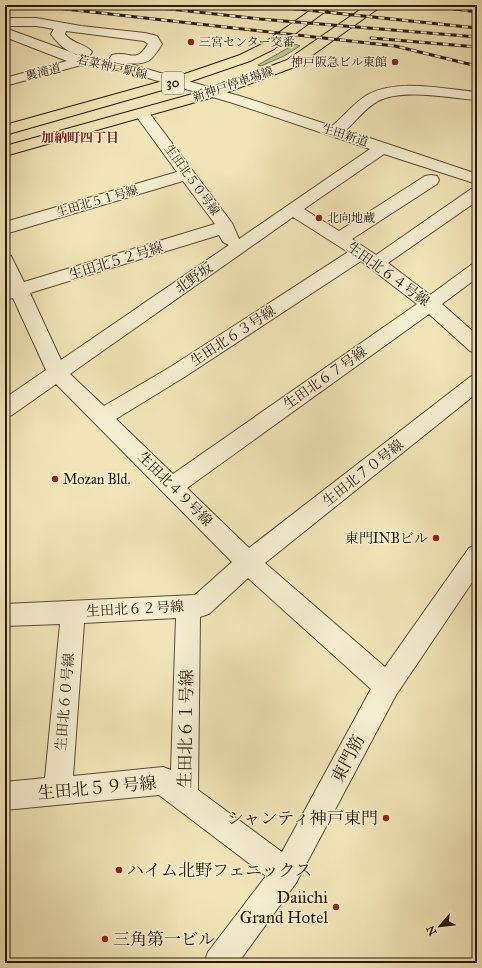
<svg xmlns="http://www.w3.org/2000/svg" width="482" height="968" font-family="'IM FELL Great Primer','Noto Serif JP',serif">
	<rect width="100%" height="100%" fill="#f1e5b7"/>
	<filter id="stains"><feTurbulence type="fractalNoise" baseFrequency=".005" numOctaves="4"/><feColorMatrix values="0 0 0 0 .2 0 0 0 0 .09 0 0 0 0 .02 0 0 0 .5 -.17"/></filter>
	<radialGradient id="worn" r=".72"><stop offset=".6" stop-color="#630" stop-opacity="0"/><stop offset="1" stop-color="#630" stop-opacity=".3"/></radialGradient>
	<path fill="#b4c692" stroke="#6e704e" d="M 295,44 L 300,46 L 284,56 L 261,66 L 258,65 Z"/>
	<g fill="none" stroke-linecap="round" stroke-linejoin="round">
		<g stroke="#5a4c34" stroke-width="2">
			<path id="minor" d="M 5,18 L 36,18 L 81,26 L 145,33 L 157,36 L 162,44 C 151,62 148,65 126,63 L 243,97 L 332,126 C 344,116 354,103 367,95 C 398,78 443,89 477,92 L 477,100 C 450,98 403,88 378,101 C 365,108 356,121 346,130 L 477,174 L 477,184 L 384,154 L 304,209 L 339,231 L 425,176 L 431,175 L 437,176 L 439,180 L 437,184 L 352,239 L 376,255 L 471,189 L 477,188 L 477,201 L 388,263 L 430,295 L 471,265 L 477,263 L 477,278 L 442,304 L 477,335 L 477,353 L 470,351 L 429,314 L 187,488 L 249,548 L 470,377 L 477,374 L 477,393 L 265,563 L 385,667 L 469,548 L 477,545 L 477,575 L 396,695 L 296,883 L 238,963 L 204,963 L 208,952 L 266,876 L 159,795 L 5,810 L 5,782 L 45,778 L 60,624 L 5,626 L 5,604 L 195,595 L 232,562 L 56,384 L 12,415 L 5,417 L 5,398 L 46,370 L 13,298 L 5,300 L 5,288 L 8,287 L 5,280 L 5,254 L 11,256 L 24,282 L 215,224 L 183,181 L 5,234 L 5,222 L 177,172 L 134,113 L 137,110 L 147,110 L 232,223 L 239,239 L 370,149 L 233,103 L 124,71 L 81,65 L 5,86 L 5,78 L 67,61 L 5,37 L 5,28 L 84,57 L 112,61 L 110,58 L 112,55 C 131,50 135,65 148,44 L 144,41 L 66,31 L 65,34 C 72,44 87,44 92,52 L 90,55 C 75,59 59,46 51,34 L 54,29 L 36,26 L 5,26 ZM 293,217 L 348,252 L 172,366 L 104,406 L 70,374 ZM 219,235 L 223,242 L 229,245 L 61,360 L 30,293 ZM 361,261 L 417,304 L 173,474 L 116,419 L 186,376 ZM 248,578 L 371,689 L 282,852 L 198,790 L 200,617 L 209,614 ZM 176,618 L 171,770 L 163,767 L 73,776 L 84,623 Z"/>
		</g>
		<g stroke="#281909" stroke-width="2">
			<g id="major">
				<path d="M 318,5 L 334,5 L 274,49 L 250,61 L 180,85 L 5,135 L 5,125 L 170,79 L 240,55 L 264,43 Z"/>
				<path d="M 367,5 L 383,5 L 297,66 L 217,96 L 5,156 L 5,146 L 207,90 L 287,60 Z"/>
			</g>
		</g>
		<use href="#minor" fill="#f6eed0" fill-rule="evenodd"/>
		<use href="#major" fill="#f1e5b7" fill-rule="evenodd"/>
		<g stroke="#281909" stroke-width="3">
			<g id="rail">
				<path d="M 30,5 L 395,46 L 477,66"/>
				<path d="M 134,5 L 260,19 L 477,37"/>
				<path d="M 259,5 L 477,28"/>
				<path d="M 426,5 L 477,12"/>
				<path d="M 371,38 L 477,47"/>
			</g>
		</g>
		<use href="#rail" stroke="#f6eed0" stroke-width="2" stroke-dasharray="6" stroke-linecap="butt"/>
	</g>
	<g fill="#8f2418" stroke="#f6eed0" stroke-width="1.5">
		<circle cx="191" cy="42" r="4"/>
		<circle cx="395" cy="62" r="4"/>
		<circle cx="319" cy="218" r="4"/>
		<circle cx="55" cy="479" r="4"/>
		<circle cx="436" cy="538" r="4"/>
		<circle cx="386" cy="818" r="4"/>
		<circle cx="119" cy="870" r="4"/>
		<circle cx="336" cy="907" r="4"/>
		<circle cx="105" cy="939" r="4"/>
	</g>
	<g text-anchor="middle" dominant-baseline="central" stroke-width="3" stroke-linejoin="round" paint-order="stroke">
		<g font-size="12" fill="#281909" stroke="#f6eed0" text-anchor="start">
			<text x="199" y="42">三宮センター交番</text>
			<text x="387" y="62" text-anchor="end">神戸阪急ビル東館</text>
			<text x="327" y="218">北向地蔵</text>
		</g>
		<g font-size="12" fill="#281909" stroke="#f6eed0">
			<text transform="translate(112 67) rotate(13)">若菜神戸駅線</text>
			<text transform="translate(43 72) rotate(-14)">裏滝道</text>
			<text transform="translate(233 84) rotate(-19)">新神戸停車場線</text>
			<text transform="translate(345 135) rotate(18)">生田新道</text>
			<text transform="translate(192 180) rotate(54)">生田北５０号線</text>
			<text transform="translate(97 201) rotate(-16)">生田北５１号線</text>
		</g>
		<rect fill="#f6eed0" stroke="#665945" stroke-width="1" x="162" y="72" width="22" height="22" rx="3"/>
		<g font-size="13" font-weight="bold" fill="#281909">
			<text x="173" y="83">30</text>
		</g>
		<g font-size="13" font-weight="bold" fill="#7a1f14" stroke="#f6eed0">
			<text x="80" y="138">加納町四丁目</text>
		</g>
		<g font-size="14" fill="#281909" stroke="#f6eed0">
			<text transform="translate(116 261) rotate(-17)">生田北５２号線</text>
			<text transform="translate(388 274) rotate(36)">生田北６４号線</text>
			<text transform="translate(194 278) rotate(-35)">北野坂</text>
			<text transform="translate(233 336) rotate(-33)">生田北６３号線</text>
			<text transform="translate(325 378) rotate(-35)">生田北６７号線</text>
			<text transform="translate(363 473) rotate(-38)">生田北７０号線</text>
			<text transform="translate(175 489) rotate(45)">生田北４９号線</text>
			<text transform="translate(135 609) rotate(-3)">生田北６２号線</text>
			<text transform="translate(65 702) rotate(-85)">生田北６０号線</text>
		</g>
		<g font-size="14" fill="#281909" stroke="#f6eed0" text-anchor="start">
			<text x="63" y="479">Mozan Bld.</text>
			<text x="428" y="538" text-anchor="end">東門INBビル</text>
		</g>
		<g font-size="17" fill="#281909" stroke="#f6eed0">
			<text transform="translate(186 729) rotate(-89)">生田北６１号線</text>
			<text transform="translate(348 759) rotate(-62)">東門筋</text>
			<text transform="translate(97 788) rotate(-5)">生田北５９号線</text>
		</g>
		<g font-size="17" fill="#281909" stroke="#f6eed0" text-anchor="end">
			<text x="378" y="818">シャンティ神戸東門</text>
			<text x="127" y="870" text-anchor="start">ハイム北野フェニックス</text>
			<text x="328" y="897">Daiichi<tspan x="328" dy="20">Grand Hotel</tspan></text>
			<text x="113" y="939" text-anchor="start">三角第一ビル</text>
		</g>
	</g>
	<rect width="482" height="968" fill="none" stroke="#f1e5b7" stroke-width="20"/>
	<rect x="6" y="6" width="470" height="956" fill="none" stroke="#281909" stroke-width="2"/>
	<rect x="10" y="10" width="462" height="948" fill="none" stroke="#281909"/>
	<g transform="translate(440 926) rotate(242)" stroke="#f6eed0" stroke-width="3" paint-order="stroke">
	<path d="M0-3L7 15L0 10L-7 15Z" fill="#281909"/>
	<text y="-6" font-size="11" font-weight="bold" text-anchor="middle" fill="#281909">N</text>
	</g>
	<rect width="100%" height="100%" filter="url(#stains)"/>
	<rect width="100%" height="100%" fill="url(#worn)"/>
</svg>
